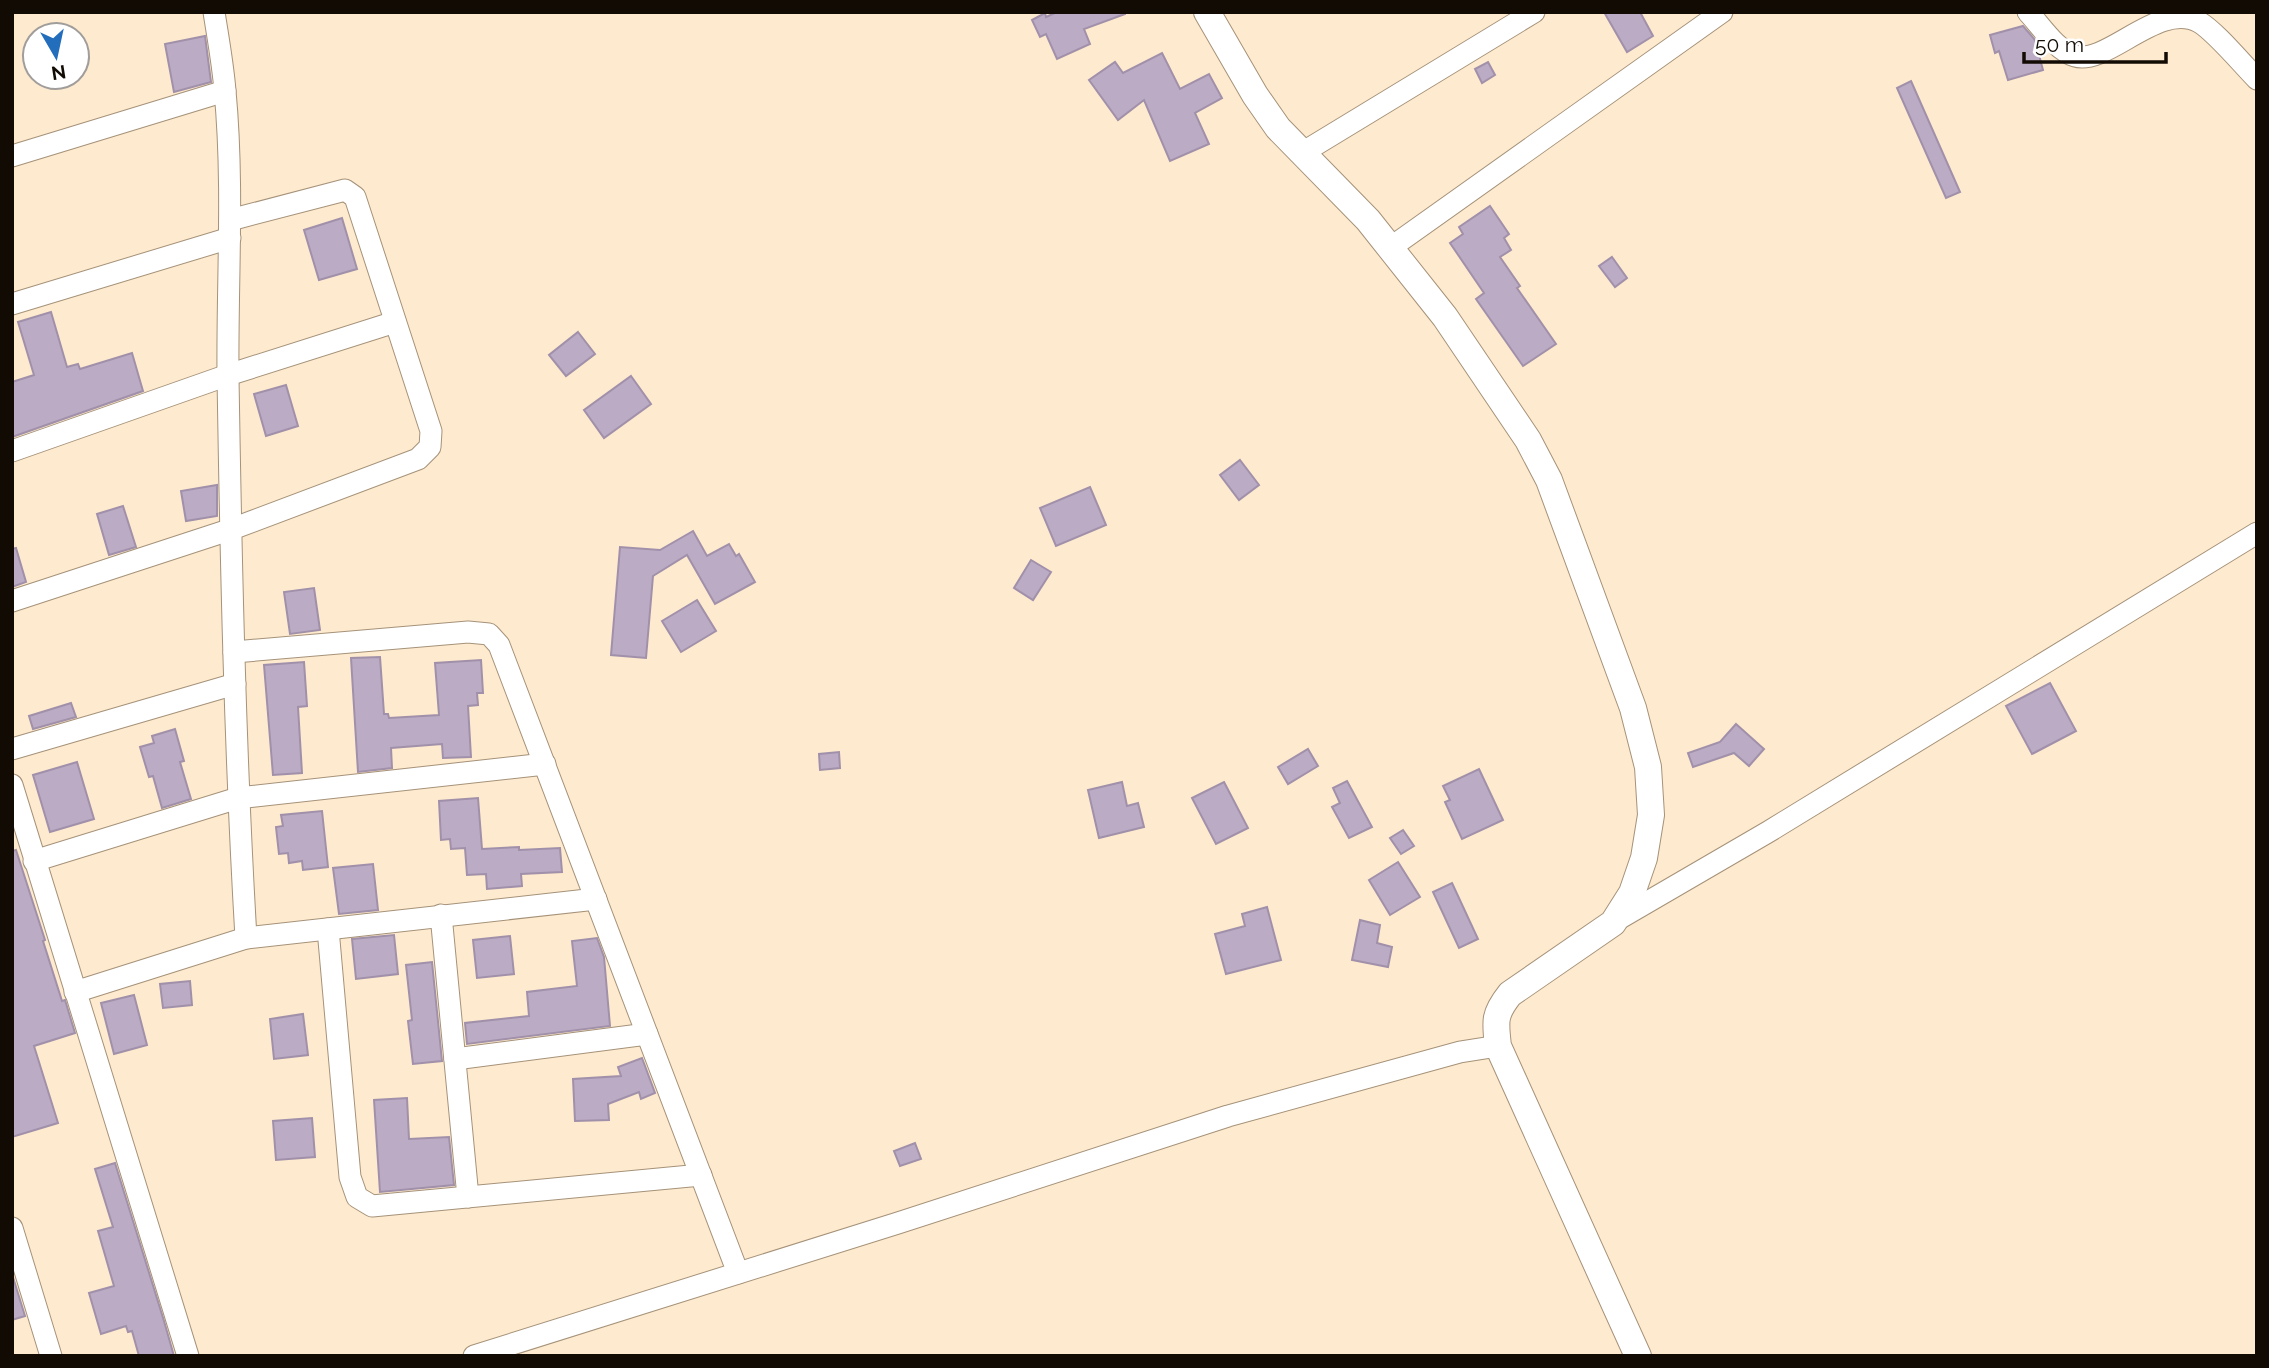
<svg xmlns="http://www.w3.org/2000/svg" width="2269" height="1368" font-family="Raleway,sans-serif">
	<rect width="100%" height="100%" fill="#feeace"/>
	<g fill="#bcabc5" stroke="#a190aa" stroke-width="2">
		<path d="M 1057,12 L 1125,12 L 1125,14 L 1084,29 L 1090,44 L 1057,59 L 1046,34 L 1040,37 L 1032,20 L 1045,13 L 1046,17 Z"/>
		<path d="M 1604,12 L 1640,12 L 1653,36 L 1627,52 Z"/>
		<path d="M 2023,26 L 2035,40 L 2043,70 L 2008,80 L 1999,51 L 1995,53 L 1990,35 Z"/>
		<path d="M 205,36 L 211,82 L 174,92 L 165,44 Z"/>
		<path d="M 1162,53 L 1180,89 L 1209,74 L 1222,98 L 1195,113 L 1209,144 L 1170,161 L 1144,100 L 1118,120 L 1089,80 L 1115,62 L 1123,73 Z"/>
		<path d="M 1488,62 L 1495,75 L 1482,83 L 1475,69 Z"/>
		<path d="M 1911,81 L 1960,192 L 1946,198 L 1897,88 Z"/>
		<path d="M 1490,206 L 1509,234 L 1504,238 L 1511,250 L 1500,257 L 1520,286 L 1517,288 L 1556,344 L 1523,366 L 1476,299 L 1484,293 L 1450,243 L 1463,234 L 1459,227 Z"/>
		<path d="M 342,218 L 357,269 L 319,280 L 304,230 Z"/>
		<path d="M 1612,257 L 1627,278 L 1615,287 L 1599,266 Z"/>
		<path d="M 51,312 L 67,367 L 78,364 L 80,369 L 132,353 L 143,391 L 12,437 L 12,382 L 34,375 L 18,322 Z"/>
		<path d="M 578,332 L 595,354 L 566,376 L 549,355 Z"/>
		<path d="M 631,376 L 651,404 L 604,438 L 584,410 Z"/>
		<path d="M 286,385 L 298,426 L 266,436 L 254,394 Z"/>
		<path d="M 1240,460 L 1259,485 L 1239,500 L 1220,475 Z"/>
		<path d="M 217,485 L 217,516 L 186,521 L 181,491 Z"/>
		<path d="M 1090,487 L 1106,525 L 1056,546 L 1040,508 Z"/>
		<path d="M 123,506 L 136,547 L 109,555 L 97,514 Z"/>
		<path d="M 693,531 L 707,556 L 729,544 L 736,556 L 739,554 L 755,582 L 715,604 L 687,555 L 653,576 L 646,658 L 611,655 L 620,547 L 660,550 Z"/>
		<path d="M 16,548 L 26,582 L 12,587 L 12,549 Z"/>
		<path d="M 1031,560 L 1051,572 L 1033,600 L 1014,588 Z"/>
		<path d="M 314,588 L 320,630 L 290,634 L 284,592 Z"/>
		<path d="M 697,600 L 716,631 L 681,652 L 662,621 Z"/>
		<path d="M 380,657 L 384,714 L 388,714 L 389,718 L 439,715 L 435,663 L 481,660 L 483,693 L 477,693 L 478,705 L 468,706 L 471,757 L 443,758 L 442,744 L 391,748 L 392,768 L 358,772 L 351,658 Z"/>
		<path d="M 304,662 L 307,706 L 298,707 L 302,773 L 273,775 L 264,665 Z"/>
		<path d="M 2050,683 L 2076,731 L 2032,754 L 2006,706 Z"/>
		<path d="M 71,703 L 76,717 L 33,729 L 29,716 Z"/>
		<path d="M 1736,724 L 1764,749 L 1749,766 L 1734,753 L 1693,767 L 1688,753 L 1720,742 Z"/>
		<path d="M 175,729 L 184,761 L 180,762 L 191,799 L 162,808 L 153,776 L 149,777 L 140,747 L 154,743 L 152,736 Z"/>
		<path d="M 1308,749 L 1318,766 L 1288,784 L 1278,767 Z"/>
		<path d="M 839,752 L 840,768 L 820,770 L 819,754 Z"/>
		<path d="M 77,762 L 94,819 L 50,832 L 33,775 Z"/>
		<path d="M 1479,769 L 1503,820 L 1462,839 L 1445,802 L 1450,800 L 1443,786 Z"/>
		<path d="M 1347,781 L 1372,827 L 1349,838 L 1332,807 L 1340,803 L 1333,788 Z"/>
		<path d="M 1122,782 L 1127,806 L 1138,803 L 1144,827 L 1099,838 L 1088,790 Z"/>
		<path d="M 1224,782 L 1248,828 L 1216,844 L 1192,798 Z"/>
		<path d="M 478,798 L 482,849 L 519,847 L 519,850 L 560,848 L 562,872 L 521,874 L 522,886 L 487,889 L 486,874 L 467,875 L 465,848 L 451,849 L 450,839 L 441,840 L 439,801 Z"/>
		<path d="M 322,811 L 328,867 L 303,870 L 302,861 L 289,863 L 288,853 L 279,854 L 276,827 L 283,826 L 281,815 Z"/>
		<path d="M 1403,830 L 1414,846 L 1401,854 L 1390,838 Z"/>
		<path d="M 16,850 L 45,940 L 43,941 L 62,1001 L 65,1000 L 75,1033 L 34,1046 L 58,1123 L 12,1137 L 12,851 Z"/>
		<path d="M 1398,862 L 1420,897 L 1390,915 L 1369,880 Z"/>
		<path d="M 373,864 L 378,910 L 339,914 L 333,868 Z"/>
		<path d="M 1452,883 L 1478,939 L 1459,948 L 1433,892 Z"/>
		<path d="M 1267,907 L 1281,960 L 1226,974 L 1215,934 L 1245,926 L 1242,914 Z"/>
		<path d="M 1360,920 L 1380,925 L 1377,943 L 1392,947 L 1388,967 L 1352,960 Z"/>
		<path d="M 394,935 L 398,974 L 356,979 L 352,939 Z"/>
		<path d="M 510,936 L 514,974 L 477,978 L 473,940 Z"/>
		<path d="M 597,938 L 604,957 L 610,1026 L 467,1044 L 465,1023 L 529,1016 L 527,992 L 577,986 L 572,941 Z"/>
		<path d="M 432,962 L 442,1061 L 413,1064 L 408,1021 L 412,1020 L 406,965 Z"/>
		<path d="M 190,981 L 192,1005 L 163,1008 L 160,984 Z"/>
		<path d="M 134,995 L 147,1045 L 114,1054 L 101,1003 Z"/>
		<path d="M 303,1014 L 308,1055 L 274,1059 L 270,1019 Z"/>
		<path d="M 642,1058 L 655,1093 L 641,1099 L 639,1092 L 608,1104 L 609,1120 L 575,1121 L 573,1079 L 621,1076 L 618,1067 Z"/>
		<path d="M 407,1098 L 409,1139 L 449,1137 L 454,1185 L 380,1192 L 374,1100 Z"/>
		<path d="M 312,1118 L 315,1157 L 276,1160 L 273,1121 Z"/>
		<path d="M 915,1143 L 921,1159 L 900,1166 L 894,1151 Z"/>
		<path d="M 115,1163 L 164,1321 L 174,1356 L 139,1356 L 132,1331 L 128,1332 L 126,1326 L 101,1334 L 89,1293 L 114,1286 L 98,1231 L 113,1227 L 95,1169 Z"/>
		<path d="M 12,1274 L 25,1316 L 12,1320 Z"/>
	</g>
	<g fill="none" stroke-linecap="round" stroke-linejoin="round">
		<g stroke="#a59279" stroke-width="23">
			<g id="minor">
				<path d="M 214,12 C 218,38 223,65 225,91 C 234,186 227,282 228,377 C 231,564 235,752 246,938"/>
				<path d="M 2028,12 C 2041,26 2056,50 2075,56 C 2107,66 2159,0 2199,22 C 2215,31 2243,65 2257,79"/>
				<path d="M 1302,153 L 1534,12"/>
				<path d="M 12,156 L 225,91"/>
				<path d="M 1390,248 L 1722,12"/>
				<path d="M 12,304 L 230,238"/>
				<path d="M 12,451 L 228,375 L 395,322"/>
				<path d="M 12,601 L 232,529 L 418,459 L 430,447 L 431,431 L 355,197 L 345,190 L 230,220"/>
				<path d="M 234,652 L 468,632 L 489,634 L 499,645 L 738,1273"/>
				<path d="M 12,749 L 235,684"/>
				<path d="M 12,785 L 188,1356"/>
				<path d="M 34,861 L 238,798 L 545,764"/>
				<path d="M 441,915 L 468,1197"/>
				<path d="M 1615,921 L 1768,832 L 2257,533"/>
				<path d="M 328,929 L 350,1177 L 357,1197 L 372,1206 L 701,1175"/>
				<path d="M 75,992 L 246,938 L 596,899"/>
				<path d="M 455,1059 L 647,1034"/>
				<path d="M 12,1228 L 51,1356"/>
				<path d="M 474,1356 L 898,1223 L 1228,1116 L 1460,1052 L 1498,1046"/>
			</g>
		</g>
		<g stroke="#a59279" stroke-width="28">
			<path id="tertiary" d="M 1207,12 L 1255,95 L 1278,128 L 1368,220 L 1445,317 L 1528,440 L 1549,480 L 1633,708 L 1648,767 L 1651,815 L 1644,858 L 1632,893 L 1613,923 L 1510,994 C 1494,1014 1495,1021 1498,1046 L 1638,1356"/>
		</g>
		<use href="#minor" stroke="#fff" stroke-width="21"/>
		<use href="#tertiary" stroke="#fff" stroke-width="26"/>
	</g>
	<rect width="2269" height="1368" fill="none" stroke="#120b04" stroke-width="28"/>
	<g transform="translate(56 56) rotate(171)"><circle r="33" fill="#ffffff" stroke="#a09d9b" stroke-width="2"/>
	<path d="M0-5L12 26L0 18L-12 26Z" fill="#236dbd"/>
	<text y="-10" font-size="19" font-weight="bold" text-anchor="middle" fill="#120b04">N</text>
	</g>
	<path d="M2024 52v10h142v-10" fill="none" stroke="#120b04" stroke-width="3.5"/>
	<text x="2035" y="52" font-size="21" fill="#120b04" stroke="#ffffff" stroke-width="5" paint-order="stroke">50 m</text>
</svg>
